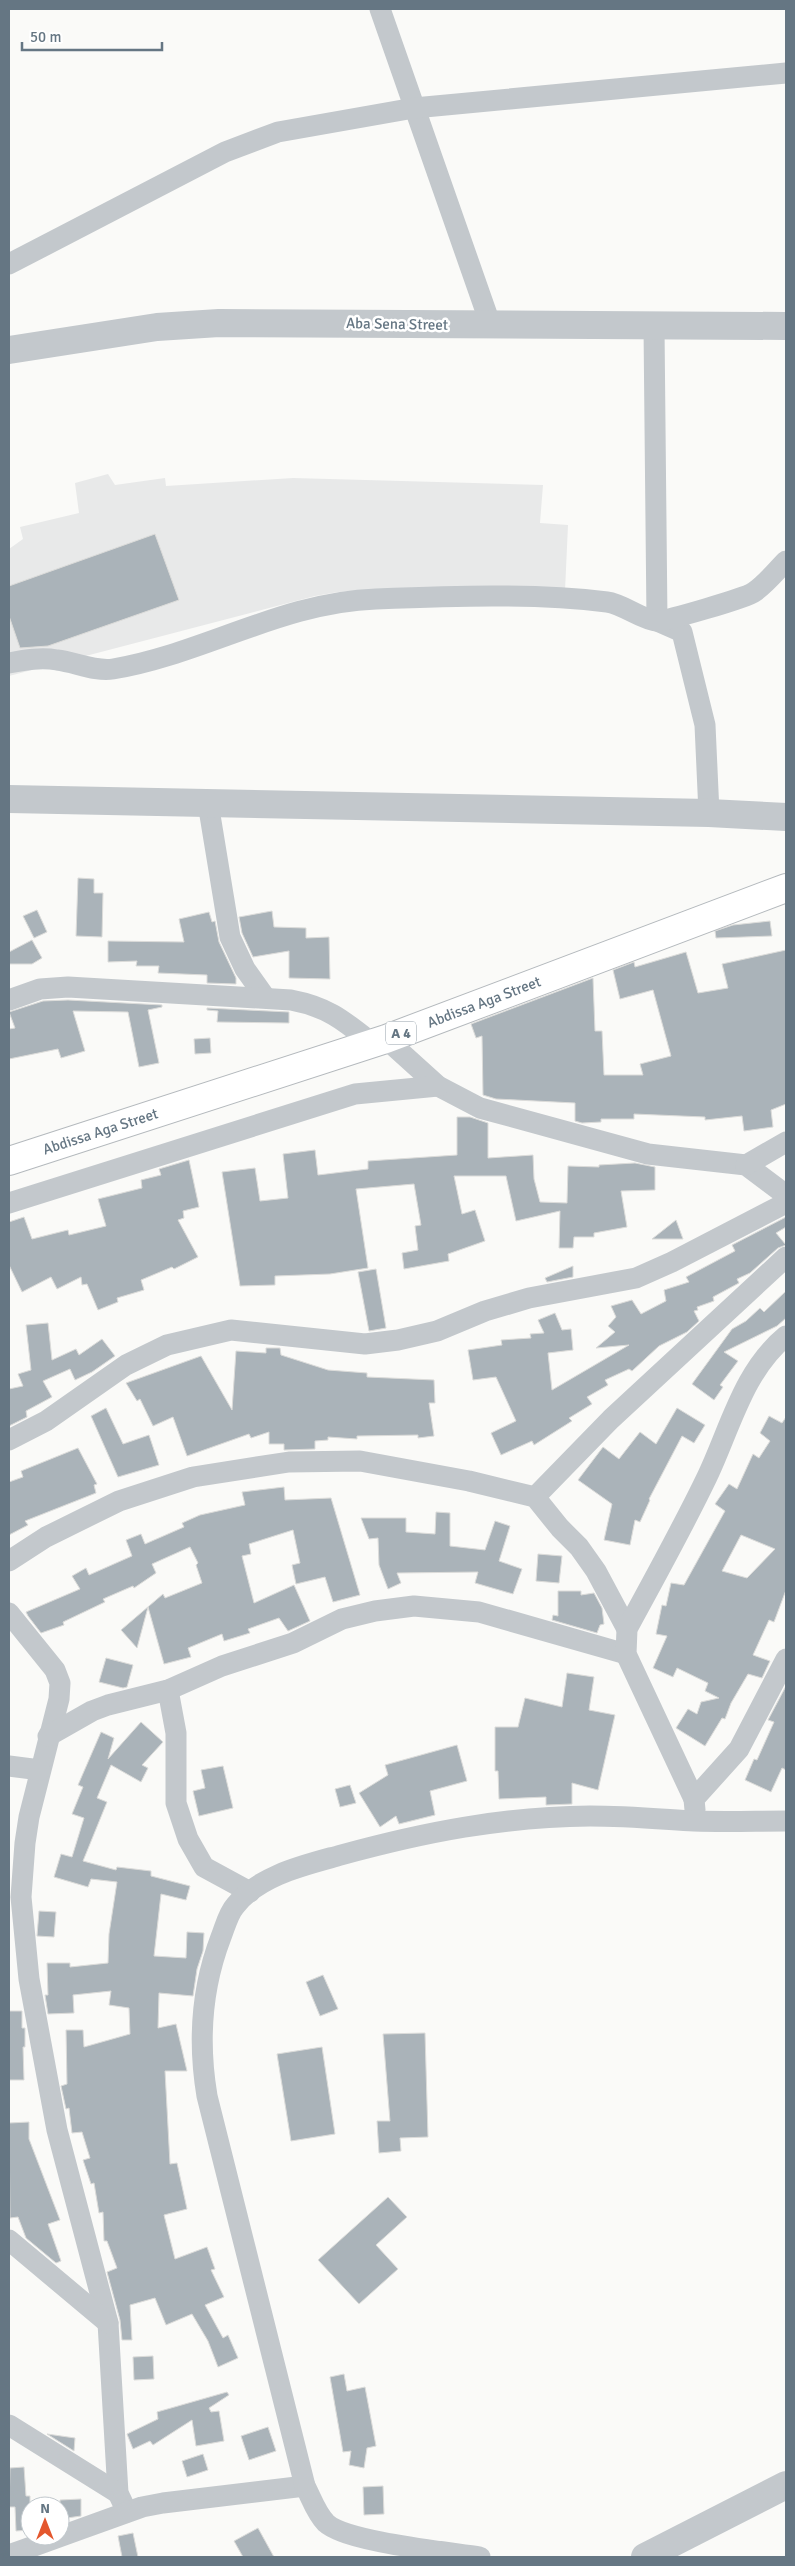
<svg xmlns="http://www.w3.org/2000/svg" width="795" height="2566" font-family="Signika,sans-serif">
	<rect width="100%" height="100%" fill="#fafaf8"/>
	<path fill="#e8e9e9" d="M 108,474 L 115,485 L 165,478 L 166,486 L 293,478 L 543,485 L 540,523 L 568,525 L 565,591 L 365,590 L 338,592 L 315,596 L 9,676 L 9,549 L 23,539 L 20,527 L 79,513 L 75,483 Z"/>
	<g fill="#aab3b9" stroke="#dcdcda" fill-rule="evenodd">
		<path d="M 155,534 L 179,600 L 48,646 L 20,648 L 9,616 L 9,586 Z"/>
		<path d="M 78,878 L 94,879 L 94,893 L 103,893 L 102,937 L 76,936 Z"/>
		<path d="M 37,910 L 47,932 L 34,938 L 23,916 Z"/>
		<path d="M 272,911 L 274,927 L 306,928 L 306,938 L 329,937 L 330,979 L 289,978 L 289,951 L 253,957 L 242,933 L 239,917 Z"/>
		<path d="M 209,912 L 212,922 L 215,921 L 219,942 L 236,978 L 236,984 L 207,983 L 207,975 L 158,973 L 159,966 L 136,966 L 137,961 L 108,962 L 108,941 L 184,942 L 179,919 Z"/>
		<path d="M 770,921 L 772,936 L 716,938 L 715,931 L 733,925 Z"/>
		<path d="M 32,940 L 42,958 L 32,964 L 9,964 L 9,952 Z"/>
		<path d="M 786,950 L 786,1104 L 771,1110 L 773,1127 L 744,1131 L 742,1116 L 705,1120 L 705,1117 L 634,1114 L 634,1119 L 601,1119 L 601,1122 L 582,1123 L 575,1121 L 575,1103 L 496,1099 L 483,1095 L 482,1036 L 476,1038 L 471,1024 L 593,978 L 595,1031 L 602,1031 L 604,1075 L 643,1075 L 640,1064 L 671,1056 L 653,990 L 620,999 L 613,970 L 634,962 L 635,967 L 686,952 L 698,993 L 728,988 L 722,964 Z"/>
		<path d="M 68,1000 L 162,1005 L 162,1007 L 148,1010 L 159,1063 L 139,1067 L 128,1012 L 73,1011 L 85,1051 L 61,1058 L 58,1049 L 9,1059 L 9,1029 L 15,1028 L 9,1012 L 43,1001 Z"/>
		<path d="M 207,1008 L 289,1012 L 289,1023 L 217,1022 L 218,1011 L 207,1010 Z"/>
		<path d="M 210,1038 L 211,1053 L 195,1054 L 194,1039 Z"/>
		<path d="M 457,1117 L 470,1117 L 488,1123 L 488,1158 L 533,1155 L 534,1179 L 540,1202 L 567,1203 L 568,1166 L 599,1167 L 599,1165 L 635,1163 L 655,1167 L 655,1190 L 621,1191 L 627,1227 L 594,1233 L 594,1237 L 574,1237 L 573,1248 L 559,1248 L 560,1211 L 516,1221 L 506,1176 L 454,1176 L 462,1214 L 475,1210 L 485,1241 L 448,1254 L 449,1261 L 404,1269 L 402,1253 L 418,1250 L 415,1226 L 421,1225 L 414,1184 L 356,1189 L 368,1268 L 330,1274 L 275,1276 L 275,1285 L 240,1286 L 222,1172 L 255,1168 L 260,1201 L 288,1198 L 283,1154 L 315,1150 L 318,1175 L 368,1169 L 368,1161 L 457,1155 Z"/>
		<path d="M 189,1160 L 199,1207 L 183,1211 L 184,1218 L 178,1220 L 198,1257 L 174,1269 L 172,1267 L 141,1280 L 144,1290 L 117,1298 L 118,1302 L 98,1310 L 87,1284 L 82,1285 L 81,1277 L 57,1289 L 51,1277 L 22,1292 L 9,1265 L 9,1222 L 24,1217 L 32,1239 L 68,1230 L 69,1235 L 106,1226 L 98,1199 L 142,1188 L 141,1180 L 161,1175 L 159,1169 Z"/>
		<path d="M 786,1217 L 786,1227 L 776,1233 L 786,1245 L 778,1248 L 750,1273 L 737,1279 L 739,1283 L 713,1297 L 714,1301 L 697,1307 L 698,1310 L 694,1311 L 699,1321 L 687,1332 L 659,1346 L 632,1371 L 629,1369 L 605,1380 L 608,1385 L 587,1397 L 592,1404 L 569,1418 L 572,1421 L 534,1445 L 532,1441 L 501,1455 L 491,1433 L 516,1421 L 496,1377 L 473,1380 L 468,1350 L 502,1345 L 501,1340 L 531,1338 L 530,1334 L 544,1333 L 538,1320 L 555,1313 L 562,1330 L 571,1329 L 573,1350 L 548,1353 L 552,1390 L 629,1345 L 596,1348 L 615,1332 L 608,1326 L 616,1317 L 611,1306 L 632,1300 L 641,1314 L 666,1301 L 664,1290 L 689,1282 L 686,1277 L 735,1251 L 732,1245 Z"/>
		<path d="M 676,1220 L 683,1239 L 652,1239 Z"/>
		<path d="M 573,1266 L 573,1277 L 547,1282 L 545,1278 Z"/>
		<path d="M 376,1269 L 386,1328 L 369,1331 L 358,1272 Z"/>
		<path d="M 786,1291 L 786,1318 L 777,1326 L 724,1352 L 738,1361 L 720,1385 L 723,1387 L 714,1400 L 692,1384 L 732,1329 L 746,1321 L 760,1308 L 764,1312 Z"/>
		<path d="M 48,1323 L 52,1360 L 76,1349 L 79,1355 L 102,1339 L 115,1356 L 92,1372 L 75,1380 L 70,1369 L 43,1381 L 52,1397 L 26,1411 L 27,1417 L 9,1426 L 9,1389 L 23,1386 L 18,1374 L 31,1370 L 26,1325 Z"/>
		<path d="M 266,1348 L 280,1348 L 281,1355 L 328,1370 L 367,1373 L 367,1377 L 434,1380 L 435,1403 L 429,1403 L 434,1436 L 418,1438 L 418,1435 L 357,1436 L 357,1439 L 328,1437 L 328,1440 L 315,1441 L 315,1449 L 284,1450 L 284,1444 L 269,1444 L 269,1432 L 251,1438 L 249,1434 L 187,1456 L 173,1417 L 153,1426 L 140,1399 L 137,1401 L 126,1383 L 201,1356 L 232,1410 L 236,1351 L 266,1353 Z"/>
		<path d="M 106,1408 L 123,1444 L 149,1435 L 159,1465 L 118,1477 L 91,1416 Z"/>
		<path d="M 677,1408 L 705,1425 L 694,1443 L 682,1436 L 649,1499 L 650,1500 L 640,1522 L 635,1520 L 630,1545 L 604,1540 L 612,1504 L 578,1480 L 603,1447 L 619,1459 L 640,1432 L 656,1444 Z"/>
		<path d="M 769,1416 L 782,1423 L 786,1417 L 786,1590 L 774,1622 L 769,1620 L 753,1655 L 770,1661 L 762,1678 L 748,1674 L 731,1703 L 725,1719 L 722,1718 L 705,1746 L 676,1728 L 688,1709 L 697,1714 L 701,1702 L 719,1698 L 705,1691 L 708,1683 L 677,1668 L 673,1677 L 653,1668 L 667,1636 L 656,1634 L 662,1605 L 666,1606 L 671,1583 L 684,1585 L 725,1511 L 715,1504 L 729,1484 L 737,1489 L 753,1454 L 759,1458 L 770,1441 L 760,1433 ZM 741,1535 L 775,1549 L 747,1578 L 722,1571 Z"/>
		<path d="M 78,1448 L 97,1484 L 94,1485 L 96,1493 L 25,1521 L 28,1525 L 9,1535 L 9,1482 L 23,1477 L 21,1471 Z"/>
		<path d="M 284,1487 L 285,1500 L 331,1498 L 360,1595 L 333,1602 L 325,1577 L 296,1584 L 292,1565 L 300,1563 L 293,1530 L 249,1544 L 251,1554 L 242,1556 L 254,1603 L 294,1585 L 310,1621 L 288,1631 L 279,1618 L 248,1629 L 250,1633 L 224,1641 L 222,1634 L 188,1648 L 191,1657 L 164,1664 L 148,1607 L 137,1648 L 121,1630 L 163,1594 L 165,1598 L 202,1583 L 196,1565 L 198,1563 L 190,1547 L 152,1564 L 156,1573 L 134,1588 L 133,1586 L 103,1599 L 105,1602 L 63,1622 L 64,1625 L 41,1633 L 28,1616 L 26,1612 L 80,1589 L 72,1576 L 86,1568 L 89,1575 L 132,1556 L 126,1540 L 141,1534 L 145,1544 L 184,1527 L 182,1523 L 200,1515 L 245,1505 L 242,1492 Z"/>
		<path d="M 436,1512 L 450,1513 L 450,1546 L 485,1550 L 495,1521 L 510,1526 L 499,1561 L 522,1569 L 513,1594 L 475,1583 L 478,1572 L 397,1573 L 401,1583 L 388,1589 L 379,1565 L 378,1538 L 369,1539 L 361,1518 L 406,1518 L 406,1532 L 435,1534 Z"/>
		<path d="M 538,1554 L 562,1556 L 559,1583 L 536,1581 Z"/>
		<path d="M 558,1591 L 581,1591 L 581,1595 L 594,1593 L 602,1608 L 604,1624 L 600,1625 L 597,1633 L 552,1620 L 553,1615 L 558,1616 Z"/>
		<path d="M 106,1658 L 133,1665 L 127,1687 L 123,1688 L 99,1682 Z"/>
		<path d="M 567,1673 L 594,1677 L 589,1710 L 615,1715 L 598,1790 L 572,1783 L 572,1804 L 546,1805 L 546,1797 L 499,1799 L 498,1771 L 495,1771 L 495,1727 L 518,1727 L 525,1698 L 562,1707 Z"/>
		<path d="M 786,1686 L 786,1770 L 782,1768 L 771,1792 L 745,1780 L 754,1759 L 757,1760 L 774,1722 L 768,1720 Z"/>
		<path d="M 141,1722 L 163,1742 L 142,1765 L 148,1768 L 141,1782 L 111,1765 L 97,1798 L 107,1802 L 83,1861 L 116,1870 L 117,1867 L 151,1871 L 151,1876 L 190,1886 L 186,1900 L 161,1894 L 154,1956 L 186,1958 L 187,1932 L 204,1933 L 203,1951 L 197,1969 L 193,1996 L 159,1993 L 158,2028 L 176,2024 L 187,2071 L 165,2071 L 170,2164 L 177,2163 L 187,2209 L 164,2215 L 175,2259 L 207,2247 L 215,2269 L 211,2270 L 224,2297 L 205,2305 L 223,2338 L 228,2335 L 238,2358 L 218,2367 L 208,2341 L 192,2314 L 166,2325 L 155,2298 L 130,2305 L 132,2340 L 122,2340 L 120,2320 L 107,2272 L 117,2268 L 107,2241 L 104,2241 L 103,2212 L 99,2213 L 94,2183 L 91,2184 L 83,2160 L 90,2158 L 82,2132 L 72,2133 L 69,2108 L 66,2109 L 61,2086 L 67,2084 L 66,2030 L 83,2030 L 84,2047 L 130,2034 L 129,2008 L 109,2005 L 111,1991 L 73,1995 L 74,2013 L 48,2014 L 45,1995 L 48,1995 L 47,1963 L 70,1963 L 70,1967 L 108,1963 L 109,1934 L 117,1882 L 91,1879 L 88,1887 L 54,1877 L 61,1854 L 72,1857 L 84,1818 L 72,1814 L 83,1787 L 78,1785 L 101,1732 L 114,1738 L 108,1759 Z"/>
		<path d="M 457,1745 L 467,1781 L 430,1791 L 435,1815 L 399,1824 L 396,1816 L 380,1827 L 359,1793 L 388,1775 L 385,1765 Z"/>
		<path d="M 223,1766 L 233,1808 L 199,1816 L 193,1791 L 205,1788 L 201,1770 Z"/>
		<path d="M 350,1785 L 356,1803 L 340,1807 L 335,1789 Z"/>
		<path d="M 39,1911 L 56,1912 L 54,1937 L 37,1936 Z"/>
		<path d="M 323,1975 L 338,2009 L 320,2016 L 306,1982 Z"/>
		<path d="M 9,2011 L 22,2011 L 22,2028 L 25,2028 L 25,2047 L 23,2047 L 24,2080 L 9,2080 Z"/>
		<path d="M 425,2033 L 428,2137 L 400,2138 L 401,2151 L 379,2153 L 377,2121 L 390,2121 L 383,2034 Z"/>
		<path d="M 322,2047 L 335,2134 L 291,2141 L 277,2054 Z"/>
		<path d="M 29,2122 L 29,2139 L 60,2220 L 48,2224 L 61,2261 L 56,2263 L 26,2238 L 18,2217 L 10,2218 L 9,2123 Z"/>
		<path d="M 388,2197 L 407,2217 L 376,2245 L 398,2269 L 359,2304 L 318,2260 Z"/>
		<path d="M 153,2356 L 154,2379 L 134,2380 L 133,2357 Z"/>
		<path d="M 344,2374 L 347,2391 L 365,2387 L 376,2446 L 367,2448 L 364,2468 L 349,2465 L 351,2451 L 343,2452 L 330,2377 Z"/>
		<path d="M 227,2392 L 229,2395 L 209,2408 L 211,2412 L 219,2411 L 224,2441 L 196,2446 L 192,2420 L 153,2445 L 150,2441 L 133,2449 L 127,2434 L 158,2419 L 157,2412 Z"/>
		<path d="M 268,2427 L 276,2451 L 249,2460 L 241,2436 Z"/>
		<path d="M 47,2434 L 75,2438 L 74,2451 Z"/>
		<path d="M 203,2454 L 208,2470 L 187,2477 L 182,2461 Z"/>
		<path d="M 24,2467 L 26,2496 L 30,2496 L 30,2530 L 16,2531 L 15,2507 L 9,2507 L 10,2468 Z"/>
		<path d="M 383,2486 L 384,2514 L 364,2515 L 363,2487 Z"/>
		<path d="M 81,2499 L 81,2516 L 60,2519 L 60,2500 Z"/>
		<path d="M 258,2528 L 274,2557 L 243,2557 L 234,2541 Z"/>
		<path d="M 133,2533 L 138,2557 L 122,2557 L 118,2536 Z"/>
	</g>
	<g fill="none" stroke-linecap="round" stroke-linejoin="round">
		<g stroke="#b4b9bd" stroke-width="30">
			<g id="trunk">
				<path id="s1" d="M 9,1161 L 386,1039 L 786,888"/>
			</g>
		</g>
		<g stroke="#c3c8cc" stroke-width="21">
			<path d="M 380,9 L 491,326"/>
			<path d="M 9,264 L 225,152 L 278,132 L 414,108 L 786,73"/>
			<path d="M 654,327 L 657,621 L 682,632 L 705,725 L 709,813"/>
			<path d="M 9,663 C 25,660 41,657 57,660 C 75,662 95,672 113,669 C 203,654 283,602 376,599 C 451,596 533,593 607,602 C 623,604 642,620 657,621 C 666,621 746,598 754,592 C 766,584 776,571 786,561"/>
			<path d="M 208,803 L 230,937 L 245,969 L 265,997"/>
			<path d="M 9,1000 L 40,989 L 68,987 L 291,1000 C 328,1007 343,1020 372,1043"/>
			<path d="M 386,1039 L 438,1086 L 480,1108 L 648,1154 L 746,1165 L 786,1195"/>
			<path d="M 746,1165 L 786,1142"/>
			<path d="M 9,1203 L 355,1094 L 438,1086"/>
			<path d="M 9,1440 L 46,1421 L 126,1365 L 167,1345 L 231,1330 L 365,1344 L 398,1340 L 437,1331 L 485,1311 L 529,1298 L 636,1278 L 672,1262 L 786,1203"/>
			<path d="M 535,1497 L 611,1419 L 786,1257"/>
			<path d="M 9,1561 L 46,1537 L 119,1501 L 193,1477 L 289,1462 L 360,1461 L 469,1481 L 535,1497 L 560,1528 L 579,1547 L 596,1571 L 627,1629"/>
			<path d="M 9,1613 L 55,1670 L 60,1683 L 59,1699 L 29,1817 L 25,1843 L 21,1897 L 29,1979 L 57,2130 L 108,2323 L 118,2493 L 127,2512"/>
			<path d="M 168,1690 L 176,1733 L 176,1803 L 188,1839 L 204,1867 L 250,1892"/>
			<path d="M 48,1736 L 92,1711 L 108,1705 L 168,1690 L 222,1666 L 293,1643 L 342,1619 L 375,1611 L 414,1606 L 479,1612 L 626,1654"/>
			<path d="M 9,1766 L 40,1770"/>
			<path d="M 694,1799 L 626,1654 L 627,1629 C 654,1579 682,1529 707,1477 C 730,1429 743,1371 786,1336"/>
			<path d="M 695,1810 L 694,1799 L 739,1749 L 786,1659"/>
			<path d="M 9,2240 L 108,2323"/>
			<path d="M 9,2425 L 118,2493"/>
			<path d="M 9,2555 L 142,2507 L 163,2503 L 305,2486"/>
			<path d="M 480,2557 C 449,2552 346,2542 326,2523 C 316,2513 311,2497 305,2486 L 207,2096 C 198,2042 201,1989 221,1937 C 225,1927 228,1914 235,1906 C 259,1875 305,1865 341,1855 C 425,1832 502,1817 590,1816 C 625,1816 660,1819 694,1821 C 725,1822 756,1821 786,1821"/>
		</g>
		<g stroke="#c3c8cc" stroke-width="28">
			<path d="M 9,350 L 157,327 L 219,323 L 786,326"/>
			<path d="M 9,799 L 709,813 L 786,817"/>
			<path d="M 645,2557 L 786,2485"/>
		</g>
		<use href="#trunk" stroke="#fff" stroke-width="28"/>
	</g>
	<g text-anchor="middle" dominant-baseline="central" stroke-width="5" stroke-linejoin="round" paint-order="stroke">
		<rect fill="#fff" stroke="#939fa8" stroke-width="1" x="386" y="1021.5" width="30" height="23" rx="4"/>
		<g font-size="14" font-weight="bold" fill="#657683">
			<text x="401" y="1033">A 4</text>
		</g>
		<g font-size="15" fill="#657683" stroke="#fff">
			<text transform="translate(397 324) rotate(1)">Aba Sena Street</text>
			<text stroke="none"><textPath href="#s1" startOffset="501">Abdissa Aga Street</textPath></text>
			<text stroke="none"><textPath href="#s1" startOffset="96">Abdissa Aga Street</textPath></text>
		</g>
	</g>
	<rect width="795" height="2566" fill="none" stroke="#657683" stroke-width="20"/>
	<g transform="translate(45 2521)"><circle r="24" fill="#ffffff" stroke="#c1c8cd"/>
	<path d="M0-4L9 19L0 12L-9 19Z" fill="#e4572e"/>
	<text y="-8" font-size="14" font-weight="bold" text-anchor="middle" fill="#657683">N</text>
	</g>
	<path d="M22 42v8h140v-8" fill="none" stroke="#657683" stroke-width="2.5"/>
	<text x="30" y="42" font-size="15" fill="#657683" stroke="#ffffff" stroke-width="4" paint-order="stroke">50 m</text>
</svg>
